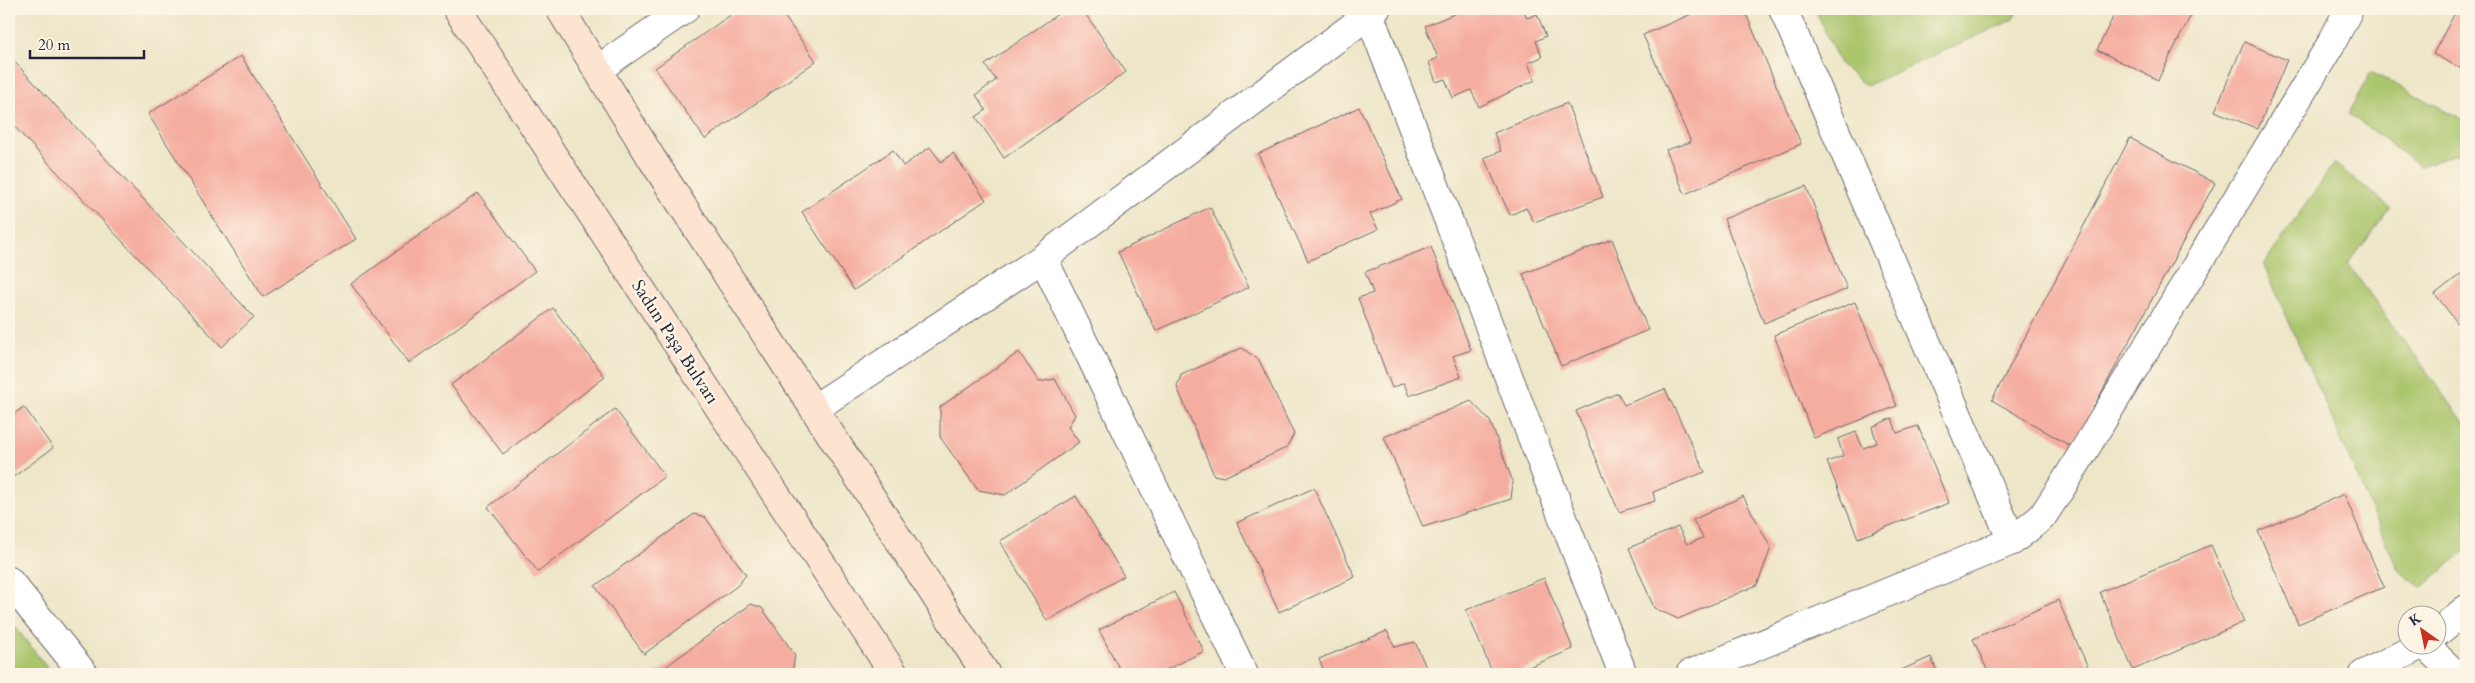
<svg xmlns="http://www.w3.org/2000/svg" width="2475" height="683" font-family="Cardo,serif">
	<rect width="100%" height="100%" fill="#fcf5e5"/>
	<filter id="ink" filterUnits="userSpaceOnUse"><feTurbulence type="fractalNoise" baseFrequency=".02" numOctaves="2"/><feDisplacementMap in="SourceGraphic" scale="10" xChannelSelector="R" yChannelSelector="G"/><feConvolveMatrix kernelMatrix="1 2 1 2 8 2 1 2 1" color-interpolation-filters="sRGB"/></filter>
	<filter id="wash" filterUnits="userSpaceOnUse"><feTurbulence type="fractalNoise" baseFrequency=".0096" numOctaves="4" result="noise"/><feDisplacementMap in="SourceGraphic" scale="20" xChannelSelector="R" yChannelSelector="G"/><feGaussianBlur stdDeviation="1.12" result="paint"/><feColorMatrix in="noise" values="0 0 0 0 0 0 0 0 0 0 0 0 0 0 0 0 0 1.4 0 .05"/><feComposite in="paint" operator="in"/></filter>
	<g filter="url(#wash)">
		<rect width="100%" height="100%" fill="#eee6c8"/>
		<g fill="#aac56c" stroke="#667454">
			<path d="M 1815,9 L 2019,9 L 2012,20 L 1866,86 L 1840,64 Z"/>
			<path d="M 2371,72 L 2466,121 L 2466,156 L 2460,153 L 2420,166 L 2348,113 Z"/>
			<path d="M 2334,163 L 2391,208 L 2348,264 L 2466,425 L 2466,550 L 2422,588 L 2398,570 L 2264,265 Z"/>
			<path d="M 9,619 L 52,674 L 9,674 Z"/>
		</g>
		<g id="blocks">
			<g fill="#f5ada0">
				<path d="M 739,9 L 779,9 L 816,61 L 705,139 L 655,68 Z"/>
				<path d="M 1065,9 L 1082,9 L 1126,72 L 1004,158 L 976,117 L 986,110 L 976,95 L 996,80 L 985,65 Z"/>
				<path d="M 1466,9 L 1523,9 L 1527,18 L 1537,14 L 1546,36 L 1536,41 L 1542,57 L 1528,63 L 1535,80 L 1479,107 L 1471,90 L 1453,98 L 1445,79 L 1436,82 L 1429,62 L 1438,58 L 1425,26 Z"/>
				<path d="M 1703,9 L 1744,9 L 1801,144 L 1685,194 L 1666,150 L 1691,142 L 1643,35 Z"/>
				<path d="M 2117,9 L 2194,9 L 2158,80 L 2097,50 Z"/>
				<path d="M 2457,9 L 2466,9 L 2466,71 L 2433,54 Z"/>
				<path d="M 2244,42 L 2287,60 L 2258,129 L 2215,111 Z"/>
				<path d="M 9,56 L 254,317 L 222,347 L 9,121 Z"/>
				<path d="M 241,56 L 356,239 L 263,297 L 148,114 Z"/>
				<path d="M 1567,103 L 1603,197 L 1534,222 L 1526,208 L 1510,215 L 1484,158 L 1501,151 L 1494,133 Z"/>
				<path d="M 1359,107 L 1402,199 L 1370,214 L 1378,229 L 1308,261 L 1258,154 Z"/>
				<path d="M 2130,138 L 2215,183 L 2072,447 L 1992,400 Z"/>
				<path d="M 930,147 L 941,162 L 953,153 L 986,200 L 854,290 L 802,212 L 893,150 L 903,166 Z"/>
				<path d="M 1806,186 L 1847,289 L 1764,323 L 1724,219 Z"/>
				<path d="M 478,193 L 535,271 L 409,363 L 351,284 Z"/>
				<path d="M 1210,207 L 1249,287 L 1156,331 L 1118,252 Z"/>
				<path d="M 1612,239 L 1648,330 L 1561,366 L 1523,274 Z"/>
				<path d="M 1431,247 L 1471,350 L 1453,356 L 1461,377 L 1409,396 L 1404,383 L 1392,388 L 1358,298 L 1373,293 L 1365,272 Z"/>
				<path d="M 2466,270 L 2466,334 L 2435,294 Z"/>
				<path d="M 1855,302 L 1897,406 L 1814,438 L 1774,335 Z"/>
				<path d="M 553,308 L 605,377 L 503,454 L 451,385 Z"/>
				<path d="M 1242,348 L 1259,360 L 1294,434 L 1286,448 L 1224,477 L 1214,475 L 1177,387 L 1181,375 Z"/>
				<path d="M 1019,352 L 1039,382 L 1055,379 L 1075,415 L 1068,427 L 1079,442 L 1005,495 L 978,490 L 940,437 L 940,407 Z"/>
				<path d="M 1665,389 L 1705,472 L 1653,492 L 1655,501 L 1619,512 L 1576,411 L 1618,393 L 1624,405 Z"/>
				<path d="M 1471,401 L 1490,421 L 1513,482 L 1511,499 L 1423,527 L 1384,437 Z"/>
				<path d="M 24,407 L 53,448 L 9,480 L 9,417 Z"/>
				<path d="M 615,409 L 665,476 L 538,572 L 488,507 Z"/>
				<path d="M 1892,418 L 1897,433 L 1918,426 L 1949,503 L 1858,538 L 1827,462 L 1843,456 L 1838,439 L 1856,432 L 1863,448 L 1877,443 L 1872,427 Z"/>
				<path d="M 1314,488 L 1355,577 L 1279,612 L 1237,523 Z"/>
				<path d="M 2344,494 L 2384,587 L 2298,624 L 2258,531 Z"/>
				<path d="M 1076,496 L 1124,576 L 1047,621 L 1000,541 Z"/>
				<path d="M 1743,496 L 1771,548 L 1757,585 L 1678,619 L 1654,608 L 1629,548 L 1678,527 L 1687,544 L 1703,538 L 1693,520 Z"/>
				<path d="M 694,514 L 705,517 L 746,575 L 737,586 L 644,654 L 595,586 Z"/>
				<path d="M 2211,545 L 2244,622 L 2133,670 L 2100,592 Z"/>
				<path d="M 1544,578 L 1573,649 L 1512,674 L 1493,674 L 1466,610 Z"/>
				<path d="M 1174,592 L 1204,651 L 1158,674 L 1122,674 L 1099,630 Z"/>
				<path d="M 2058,600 L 2091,674 L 1989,674 L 1973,639 Z"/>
				<path d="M 751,604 L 762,608 L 795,655 L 792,674 L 656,674 Z"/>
				<path d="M 1387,631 L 1395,647 L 1415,642 L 1429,674 L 1325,674 L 1319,659 Z"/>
				<path d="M 1931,657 L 1938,674 L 1892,674 Z"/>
			</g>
		</g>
	</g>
	<g filter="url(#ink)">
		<use href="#blocks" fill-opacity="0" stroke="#69676c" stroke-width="1"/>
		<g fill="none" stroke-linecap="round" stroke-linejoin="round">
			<g stroke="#69676c" stroke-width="30">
				<g id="minor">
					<path d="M 1783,9 L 2012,541"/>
					<path d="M 1369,14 L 1623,674"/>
					<path d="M 598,69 L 685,9"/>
					<path d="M 1043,258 L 1244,674"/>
					<path d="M 815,408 L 1043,258 L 1376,9"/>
					<path d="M 9,581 L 84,674"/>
					<path d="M 2438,632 L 2466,609"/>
					<path d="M 2426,646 L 2455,674"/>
					<path d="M 2364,674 L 2419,646"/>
				</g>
			</g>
			<g stroke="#69676c" stroke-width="30">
				<path id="tertiary" d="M 1690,674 L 2012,541 L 2042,517 L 2065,482 L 2331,44 L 2349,9"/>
			</g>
			<g stroke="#69676c" stroke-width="30">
				<g id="secondary">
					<path d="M 457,9 L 894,674"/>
					<path d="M 560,9 L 652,159 L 986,674"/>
				</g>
			</g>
			<use href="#minor" stroke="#fff" stroke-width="28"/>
			<use href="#tertiary" stroke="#fff" stroke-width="28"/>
			<use href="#secondary" stroke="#fde4d1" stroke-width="28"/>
		</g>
	</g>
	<g text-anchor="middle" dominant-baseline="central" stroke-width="4.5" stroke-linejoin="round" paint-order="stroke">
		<g font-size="18" fill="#22223b" stroke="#fcf5e5">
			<text transform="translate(675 342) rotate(57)">Sadun Paşa Bulvarı</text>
		</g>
	</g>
	<rect width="2475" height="683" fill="none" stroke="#fcf5e5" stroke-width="30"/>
	<g transform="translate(2422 630) rotate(327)"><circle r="24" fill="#fcf5e5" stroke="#a5a1a1"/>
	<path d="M0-4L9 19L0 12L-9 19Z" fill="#c8321e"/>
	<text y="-8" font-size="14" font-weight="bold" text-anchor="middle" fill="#22223b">K</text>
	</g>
	<path d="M30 50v8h114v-8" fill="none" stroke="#22223b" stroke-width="2.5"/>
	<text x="38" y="50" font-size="15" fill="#22223b" stroke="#fcf5e5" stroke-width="4" paint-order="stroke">20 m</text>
</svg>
